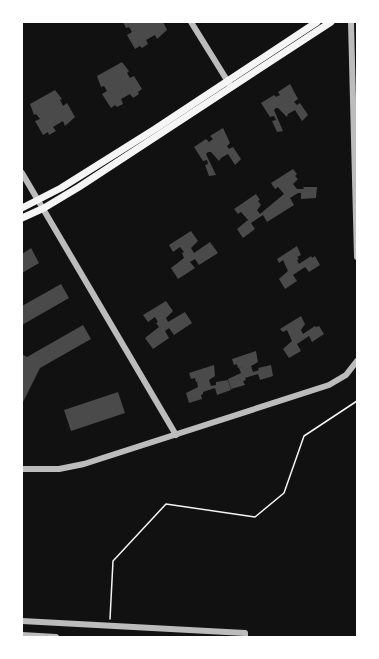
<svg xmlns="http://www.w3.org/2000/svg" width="379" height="659" font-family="Merriweather,serif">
	<rect width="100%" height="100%" fill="#111"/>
	<g fill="#4a4a4a">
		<path d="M 123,22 L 163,22 L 167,30 L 157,39 L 155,35 L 146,40 L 148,44 L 142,48 L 140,46 L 135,49 L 127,35 L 132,32 L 129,27 L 126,28 Z"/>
		<path d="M 122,62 L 129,71 L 127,73 L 130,78 L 134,76 L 142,89 L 138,92 L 139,94 L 133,98 L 130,94 L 121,99 L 123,104 L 117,107 L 115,105 L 111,108 L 102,94 L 107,91 L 104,86 L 101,87 L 97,76 Z"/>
		<path d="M 290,84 L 298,99 L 294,102 L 297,105 L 300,103 L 308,115 L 302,121 L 295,110 L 288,114 L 287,117 L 278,108 L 276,108 L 274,110 L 283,131 L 277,132 L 272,121 L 276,120 L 274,116 L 270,117 L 261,103 L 274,95 L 276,97 L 280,95 L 278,92 Z"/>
		<path d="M 55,90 L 62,99 L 60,100 L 63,106 L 67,103 L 75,117 L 65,126 L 63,121 L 53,127 L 56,131 L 49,135 L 48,132 L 43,135 L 35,121 L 40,119 L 36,114 L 34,115 L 30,104 Z"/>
		<path d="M 223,128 L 230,143 L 227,146 L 229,149 L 233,147 L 241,159 L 235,165 L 228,154 L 221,158 L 219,161 L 211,152 L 208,152 L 206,154 L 216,175 L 209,176 L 205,165 L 208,164 L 207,160 L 203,161 L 194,147 L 206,139 L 209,142 L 213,139 L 210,136 Z"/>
		<path d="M 293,169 L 297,174 L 295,176 L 298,179 L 293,184 L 297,189 L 304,189 L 303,187 L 317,187 L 316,198 L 301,199 L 301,193 L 298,193 L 290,198 L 294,205 L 267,222 L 263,215 L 251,223 L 255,229 L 243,238 L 237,229 L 248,220 L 241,212 L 238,214 L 234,209 L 256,194 L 260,200 L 258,201 L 261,205 L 257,210 L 260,214 L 284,194 L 278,187 L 275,189 L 271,183 Z"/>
		<path d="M 191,231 L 198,241 L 191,248 L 194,253 L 210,242 L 218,253 L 199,265 L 195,259 L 190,262 L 195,268 L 178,279 L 171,268 L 184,258 L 182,253 L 184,252 L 180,247 L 173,252 L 169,245 Z"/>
		<path d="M 297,246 L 301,255 L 297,257 L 299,259 L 297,260 L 299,264 L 311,256 L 312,258 L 315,256 L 320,265 L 309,272 L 305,267 L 293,275 L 297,281 L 285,289 L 279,279 L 288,271 L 283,260 L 279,263 L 277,259 Z"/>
		<path d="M 31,248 L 39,263 L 22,273 L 22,254 Z"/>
		<path d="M 61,284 L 69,298 L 22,325 L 22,306 Z"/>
		<path d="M 166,301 L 173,311 L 166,318 L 168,322 L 185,312 L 192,323 L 174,335 L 169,328 L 165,331 L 169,338 L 153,349 L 145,338 L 159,327 L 156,323 L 158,322 L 155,317 L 148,322 L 143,315 Z"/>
		<path d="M 301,316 L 305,324 L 301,330 L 303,334 L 315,326 L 316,327 L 319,326 L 324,334 L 312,342 L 309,336 L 297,344 L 301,351 L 289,358 L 283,349 L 292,341 L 287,330 L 283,332 L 280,329 Z"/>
		<path d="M 83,325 L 91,339 L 40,368 L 22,404 L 22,354 L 27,357 Z"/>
		<path d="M 256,351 L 258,362 L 251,366 L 253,372 L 259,370 L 258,368 L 271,365 L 273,376 L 260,380 L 258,374 L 245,378 L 246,380 L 243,381 L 245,385 L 231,389 L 228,379 L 241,373 L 239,368 L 243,367 L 238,368 L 237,364 L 234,365 L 232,359 Z"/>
		<path d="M 214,365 L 215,376 L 209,380 L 211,386 L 216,385 L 216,382 L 228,380 L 231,390 L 217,395 L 215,388 L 203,392 L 203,394 L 201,395 L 202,399 L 189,403 L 186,393 L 198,387 L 197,382 L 200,381 L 196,382 L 195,378 L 191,379 L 189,373 Z"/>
		<path d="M 118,392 L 125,413 L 71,431 L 64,410 Z"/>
	</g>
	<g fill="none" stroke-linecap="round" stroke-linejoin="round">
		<path stroke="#f5f5f5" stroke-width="1.5" d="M 110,619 L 113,561 L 166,504 L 255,517 L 284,493 L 304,436 L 357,401"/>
		<g stroke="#bcbcbc" stroke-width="6">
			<path d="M 191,22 L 230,85"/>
			<path d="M 351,22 L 357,257"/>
			<path d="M 22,173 L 176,435"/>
			<path d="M 22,469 L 59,469 L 84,464 L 329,385 L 346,375 L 357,361"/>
			<path d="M 22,621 L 245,633 L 245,637"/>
			<path d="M 22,635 L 56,637"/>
		</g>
		<g stroke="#f5f5f5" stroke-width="7">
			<path d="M 22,208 L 61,188 L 155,129 L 317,22"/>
			<path d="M 22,218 L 44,208 L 79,187 L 331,22"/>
		</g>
	</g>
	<rect width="379" height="659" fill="none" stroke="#ffffff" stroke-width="46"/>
</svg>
